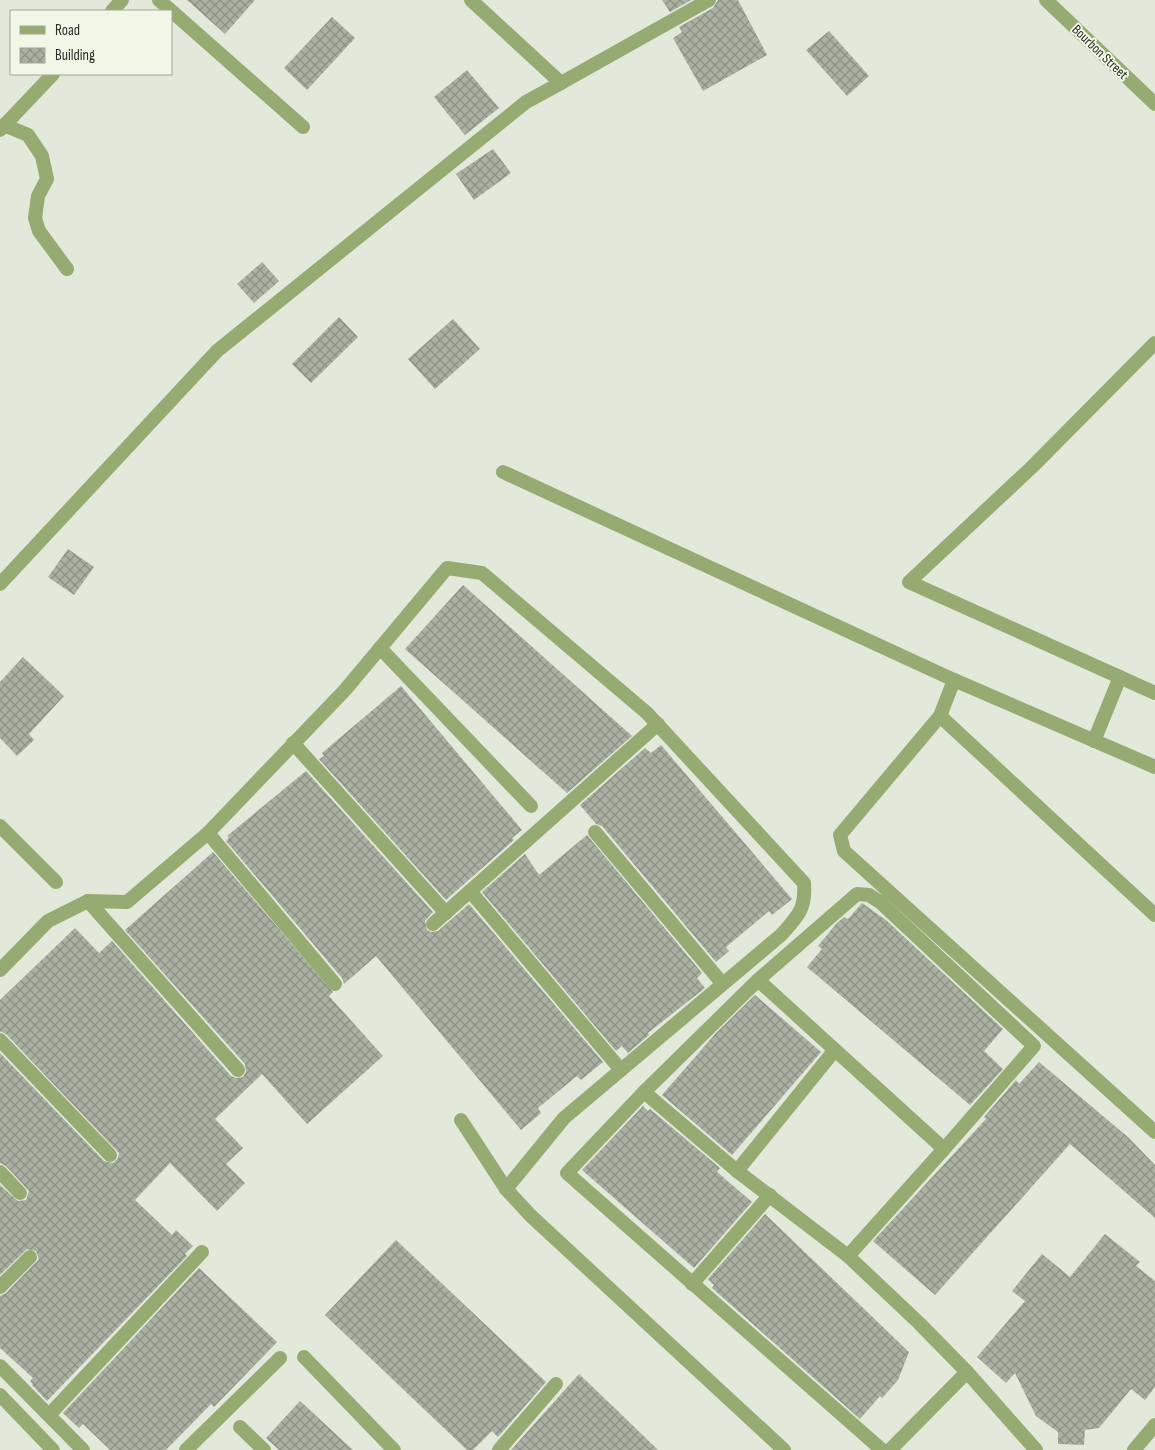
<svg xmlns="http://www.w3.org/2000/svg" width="1155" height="1450" font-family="'Sofia Sans Condensed',sans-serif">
	<defs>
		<pattern id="building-cross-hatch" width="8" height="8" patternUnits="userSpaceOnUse" patternTransform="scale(1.25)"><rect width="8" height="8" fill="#abb1a2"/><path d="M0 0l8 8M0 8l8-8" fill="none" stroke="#8b9084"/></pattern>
	</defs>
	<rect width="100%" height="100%" fill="#e3e9da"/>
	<g fill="url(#building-cross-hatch)">
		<path d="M 187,0 L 255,0 L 225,34 Z"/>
		<path d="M 662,0 L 691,0 L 670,12 Z"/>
		<path d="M 718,0 L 738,0 L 767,55 L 703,91 L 673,38 L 682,32 L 679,27 L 713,8 Z"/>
		<path d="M 332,17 L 355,38 L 307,90 L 284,68 Z"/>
		<path d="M 829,31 L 869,76 L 847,96 L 806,50 Z"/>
		<path d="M 467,70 L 499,108 L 465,135 L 434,97 Z"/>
		<path d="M 493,149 L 511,173 L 474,200 L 456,174 Z"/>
		<path d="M 262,262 L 279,281 L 254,303 L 237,284 Z"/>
		<path d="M 339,317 L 358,337 L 311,383 L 292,364 Z"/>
		<path d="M 453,319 L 480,349 L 435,389 L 408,359 Z"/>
		<path d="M 68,549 L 94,567 L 74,595 L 48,577 Z"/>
		<path d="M 463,585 L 632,736 L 567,793 L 405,649 Z"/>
		<path d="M 23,657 L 64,696 L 29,734 L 34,740 L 17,756 L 0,738 L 0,682 Z"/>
		<path d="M 401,686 L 522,830 L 512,838 L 514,840 L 446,900 L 319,759 L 324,756 L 322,753 Z"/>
		<path d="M 661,745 L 792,899 L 772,915 L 769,911 L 726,947 L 729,951 L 716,962 L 602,826 L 596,824 L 580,805 L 645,748 L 651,753 Z"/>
		<path d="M 306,771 L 433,912 L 425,921 L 427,930 L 431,932 L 438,931 L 469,904 L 603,1062 L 581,1080 L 577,1076 L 538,1108 L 541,1113 L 521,1130 L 376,956 L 344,984 L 342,978 L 226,841 L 229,838 L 227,836 Z"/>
		<path d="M 587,835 L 702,973 L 697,978 L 705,988 L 648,1033 L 649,1035 L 628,1053 L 622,1046 L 616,1051 L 482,892 L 525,854 L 539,875 Z"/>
		<path d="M 213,852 L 333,992 L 329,996 L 383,1056 L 307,1124 L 262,1074 L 215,1119 L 243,1148 L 226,1164 L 245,1183 L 217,1211 L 170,1163 L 135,1200 L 172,1235 L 176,1230 L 193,1246 L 185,1254 L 187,1256 L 47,1401 L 32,1385 L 33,1384 L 30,1381 L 33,1378 L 0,1348 L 0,1296 L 6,1293 L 39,1259 L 36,1251 L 27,1249 L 0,1275 L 0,1185 L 18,1201 L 26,1200 L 29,1191 L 6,1166 L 0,1163 L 0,1053 L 104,1161 L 113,1163 L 118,1158 L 119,1153 L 6,1034 L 0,1031 L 0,1000 L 75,928 L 99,953 L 112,941 L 231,1076 L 236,1078 L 243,1077 L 246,1072 L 245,1064 L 125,930 Z"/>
		<path d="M 862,903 L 886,920 L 1003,1029 L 984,1051 L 1003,1069 L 970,1105 L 807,967 L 822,949 L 818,946 L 836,924 L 844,917 L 848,919 Z"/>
		<path d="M 755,995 L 821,1052 L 732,1155 L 662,1095 L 716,1033 Z"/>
		<path d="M 1039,1062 L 1129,1138 L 1155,1165 L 1155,1218 L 1070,1144 L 935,1295 L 873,1241 L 986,1119 L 984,1117 L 1016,1080 L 1019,1084 Z"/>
		<path d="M 643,1106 L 648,1111 L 650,1109 L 720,1168 L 717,1172 L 752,1202 L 694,1268 L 582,1170 Z"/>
		<path d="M 765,1214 L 909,1352 L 898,1380 L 882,1398 L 880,1396 L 860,1419 L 712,1288 L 714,1285 L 708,1279 Z"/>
		<path d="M 1105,1234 L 1140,1262 L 1136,1266 L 1155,1281 L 1155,1387 L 1145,1400 L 1131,1389 L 1099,1428 L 1085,1430 L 1084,1445 L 1058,1444 L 1058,1432 L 1036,1416 L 1015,1373 L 1006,1383 L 977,1357 L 1025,1301 L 1012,1291 L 1042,1254 L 1070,1277 Z"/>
		<path d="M 396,1240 L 546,1382 L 498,1437 L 492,1431 L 473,1450 L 467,1450 L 325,1315 Z"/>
		<path d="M 199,1268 L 277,1342 L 214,1407 L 211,1404 L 166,1450 L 110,1450 L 83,1424 L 79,1428 L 63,1413 Z"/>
		<path d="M 579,1374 L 622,1415 L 658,1450 L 511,1450 Z"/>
		<path d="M 300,1401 L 353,1450 L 279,1450 L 266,1438 Z"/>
	</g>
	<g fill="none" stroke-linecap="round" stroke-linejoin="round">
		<g stroke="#96ab72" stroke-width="14">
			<path d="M 159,0 L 303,127"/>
			<path d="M 1046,0 L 1155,104"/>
			<path d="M 4,125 L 28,135 L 42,156 L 47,179 L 38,196 L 35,218 L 39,231 L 67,269"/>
			<path d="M 1155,343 L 1032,467 L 909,582 L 1155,693"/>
			<path d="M 503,472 L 954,680 L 940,716"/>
			<path d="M 0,584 L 217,351 L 526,102 L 561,83"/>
			<path d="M 380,648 L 531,806"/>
			<path d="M 954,680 L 1155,767"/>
			<path d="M 1094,741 L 1120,677"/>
			<path d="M 293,743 L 446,913"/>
			<path d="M 0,826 L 56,882"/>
			<path d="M 595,832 L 722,983"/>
			<path d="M 208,833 L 335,984"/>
			<path d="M 470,891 L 621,1070"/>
			<path d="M 88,901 L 238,1070"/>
			<path d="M 1155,915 L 940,716 L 840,835 L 844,851 L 1155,1132"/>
			<path d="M 433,924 L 658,724"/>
			<path d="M 0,970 L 48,921 L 88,901 L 127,902 L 208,833 L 345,690 L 447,568 L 482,573 L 647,713 L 804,883 C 806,909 798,916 781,935 L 564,1118 L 506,1189 L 531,1216 L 784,1450"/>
			<path d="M 758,980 L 944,1149 L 848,1256"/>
			<path d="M 0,1040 L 110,1155"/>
			<path d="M 644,1092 L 737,1171 L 848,1256 L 919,1323 L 967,1372 L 1036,1450"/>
			<path d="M 461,1120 L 506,1189"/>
			<path d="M 737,1171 L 834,1051"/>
			<path d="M 0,1172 L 20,1193"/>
			<path d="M 692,1284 L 770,1195"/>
			<path d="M 0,1287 L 30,1257"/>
			<path d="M 304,1357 L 394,1450"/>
			<path d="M 0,1366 L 83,1450"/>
			<path d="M 0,1395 L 53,1450"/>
			<path d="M 49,1415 L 202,1252"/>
			<path d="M 240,1427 L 264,1450"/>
			<path d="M 186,1450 L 280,1358"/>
			<path d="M 499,1450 L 556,1384"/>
			<path d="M 882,1450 L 567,1173 L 644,1092 L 758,980 L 857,894 L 869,895 L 880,902 L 1034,1046 L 944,1149"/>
			<path d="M 890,1450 L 967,1372"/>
			<path d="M 1134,1450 L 1155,1425"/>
		</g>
		<g stroke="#96ab72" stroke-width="14">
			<path d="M 471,0 L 561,83 L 709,0"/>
			<path d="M 112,11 L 122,0"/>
			<path d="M 0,130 L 53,74"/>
		</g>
	</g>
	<g text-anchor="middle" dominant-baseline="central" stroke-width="4" stroke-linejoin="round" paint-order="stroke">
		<g font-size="14" fill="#2a2c27" stroke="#f0f7e7">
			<text transform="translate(1100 52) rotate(44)">Bourbon Street</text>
		</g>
	</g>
	<rect x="10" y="10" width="162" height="65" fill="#f0f7e7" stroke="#a1a69a"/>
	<rect x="20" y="26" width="25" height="8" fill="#96ab72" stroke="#a1a69a"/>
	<text x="55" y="35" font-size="15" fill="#2a2c27">Road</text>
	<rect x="20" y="48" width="25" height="15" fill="url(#building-cross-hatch)" stroke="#a1a69a"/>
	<text x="55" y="60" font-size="15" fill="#2a2c27">Building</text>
</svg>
